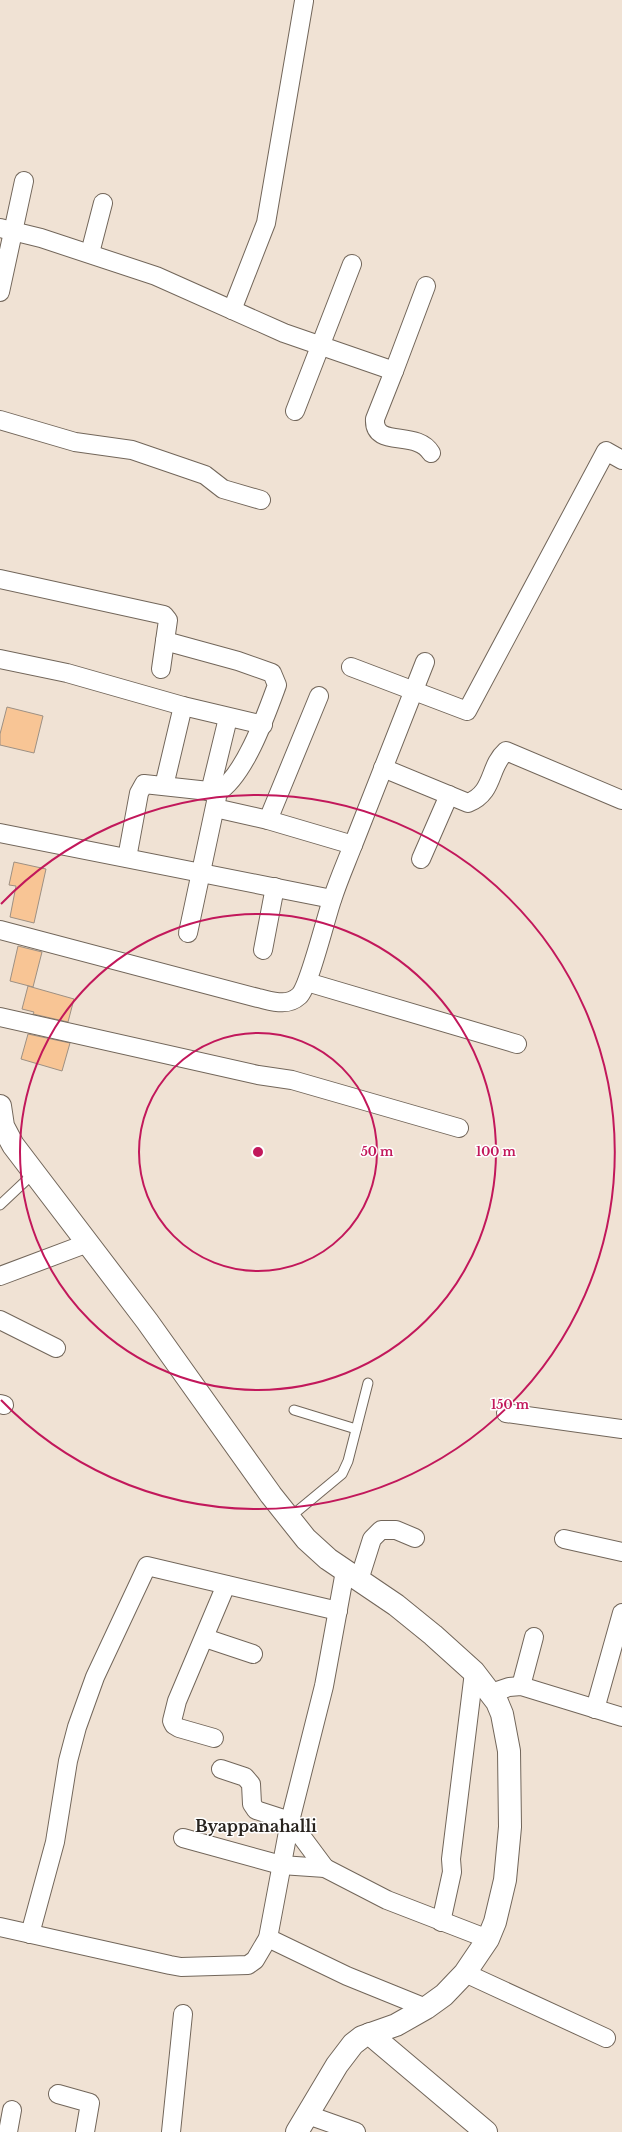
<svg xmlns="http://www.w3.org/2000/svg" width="622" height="2132" font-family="'Libre Baskerville',serif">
	<rect width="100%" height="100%" fill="#f0e2d4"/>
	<g fill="#f8c595" stroke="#9d9083">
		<path d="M 7,707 L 43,716 L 34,753 L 0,745 L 0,734 Z"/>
		<path d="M 14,862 L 46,869 L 34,923 L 10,917 L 16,886 L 9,885 Z"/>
		<path d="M 18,946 L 42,952 L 33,987 L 10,981 Z"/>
		<path d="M 28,986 L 74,999 L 68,1022 L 33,1014 L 34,1012 L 22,1009 Z"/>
		<path d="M 28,1034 L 70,1043 L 62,1071 L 21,1059 Z"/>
	</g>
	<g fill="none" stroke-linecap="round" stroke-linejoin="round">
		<g stroke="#72665a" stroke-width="11">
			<g id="service">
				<path d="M 0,1205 L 34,1173"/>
				<path d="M 294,1410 L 356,1429"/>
				<path d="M 289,1518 L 342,1474 L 348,1461 L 368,1383"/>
			</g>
		</g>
		<g stroke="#72665a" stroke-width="20">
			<g id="minor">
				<path d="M 0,228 L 41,238 L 156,276 L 284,333 L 394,371 L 375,419 C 373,449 417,429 431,453"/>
				<path d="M 90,253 L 103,203"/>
				<path d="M 0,292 L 24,181"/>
				<path d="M 232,310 L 266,223 L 304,1"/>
				<path d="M 394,371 L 426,286"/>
				<path d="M 295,411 L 352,264"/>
				<path d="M 0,420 L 75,442 L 132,450 L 205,475 L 223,489 L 261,500"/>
				<path d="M 0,579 L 164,615 L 168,620 L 161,669"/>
				<path d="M 0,659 L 67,673 L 183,706 L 263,725"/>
				<path d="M 351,667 L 467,711 L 606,451 L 622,460"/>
				<path d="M 383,768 L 468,803 C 495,792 488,767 506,751 L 622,800"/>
				<path d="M 164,786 L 183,706"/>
				<path d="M 210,792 L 228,718"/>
				<path d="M 215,808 L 268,820 L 353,845 L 425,662"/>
				<path d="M 268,820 L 319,696"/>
				<path d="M 0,833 L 332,899"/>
				<path d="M 127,858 L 139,793 L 144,784 L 218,792 C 245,775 266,715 277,685 L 272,673 L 238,661 L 165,641"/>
				<path d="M 421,859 L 449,795"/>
				<path d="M 0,930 L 258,998 C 272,1001 287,1007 299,996 C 309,987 326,917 332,900 C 338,881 346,863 353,845"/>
				<path d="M 188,933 L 217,797"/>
				<path d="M 263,950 L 275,887"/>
				<path d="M 307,982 L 517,1044"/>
				<path d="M 0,1017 L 258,1075 L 292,1080 L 459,1128"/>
				<path d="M 0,1276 L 88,1243"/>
				<path d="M 0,1320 L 56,1348"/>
				<path d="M 0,1404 L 4,1405"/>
				<path d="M 506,1413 L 622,1429"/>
				<path d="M 564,1539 L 622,1552"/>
				<path d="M 359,1580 L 372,1539 L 381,1530 L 396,1530 L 415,1538"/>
				<path d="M 205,1638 L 253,1654"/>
				<path d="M 521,1686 L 534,1637"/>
				<path d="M 491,1693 L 509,1687 L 521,1686 L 622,1717"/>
				<path d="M 595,1709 L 622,1613"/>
				<path d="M 214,1738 L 179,1728 L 174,1725 L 172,1721 L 177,1701 L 226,1585"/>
				<path d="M 221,1769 L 245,1777 L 251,1784 L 252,1804 L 256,1810 L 290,1821 L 325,1868"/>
				<path d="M 183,1838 L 281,1865 L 325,1868 L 387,1900 L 488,1939"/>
				<path d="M 441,1922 L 452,1872 L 451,1859 L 474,1672"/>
				<path d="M 0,1927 L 170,1965 L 181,1967 L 248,1965 L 255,1960 L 268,1938 L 290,1821 L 324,1686 L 345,1571"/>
				<path d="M 30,1934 L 55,1842 L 68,1761 L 77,1727 L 95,1677 L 147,1566 L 338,1611"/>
				<path d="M 268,1938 L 347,1976 L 426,2008"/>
				<path d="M 465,1973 L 606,2038"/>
				<path d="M 58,2094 L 90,2103 L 85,2132"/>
				<path d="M 308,2115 L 356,2132"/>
				<path d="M 8,2132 L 12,2110"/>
				<path d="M 171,2132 L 183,2014"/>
			</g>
		</g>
		<g stroke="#72665a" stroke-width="24">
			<path id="tertiary" d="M 370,2034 L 486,2132"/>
		</g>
		<g stroke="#72665a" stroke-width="24">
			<path id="secondary" d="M 0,1106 L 3,1126 L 13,1145 L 147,1321 L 271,1495 L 306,1539 L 328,1559 L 396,1605 L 433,1635 L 474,1672 L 497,1702 L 502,1714 L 509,1751 L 510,1827 L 505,1880 L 495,1922 L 488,1939 L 465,1973 L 444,1995 L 426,2008 L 396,2025 L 362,2037 L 353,2044 L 337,2065 L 297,2132"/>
		</g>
		<use href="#service" stroke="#fff" stroke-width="9"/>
		<use href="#minor" stroke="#fff" stroke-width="18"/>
		<use href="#tertiary" stroke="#fff" stroke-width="22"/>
		<use href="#secondary" stroke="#fff" stroke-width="22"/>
	</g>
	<g fill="none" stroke="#c2185b" stroke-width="2">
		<circle cx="258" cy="1152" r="119"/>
		<circle cx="258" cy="1152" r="238"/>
		<path d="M1 904A357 357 0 1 1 1 1400"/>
	</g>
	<g text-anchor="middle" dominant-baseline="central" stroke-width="3" stroke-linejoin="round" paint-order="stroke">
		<g font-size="16" font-weight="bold" fill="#28231e" stroke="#fff">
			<text x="256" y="1826">Byappanahalli</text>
		</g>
	</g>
	<circle cx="258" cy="1152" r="6" fill="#c2185b" stroke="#fff" stroke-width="2"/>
	<g font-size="12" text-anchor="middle" font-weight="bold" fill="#c2185b" stroke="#fff" stroke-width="3" stroke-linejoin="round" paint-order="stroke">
		<text x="377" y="1156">50 m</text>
		<text x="496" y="1156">100 m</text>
		<text x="510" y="1409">150 m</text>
	</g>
</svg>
